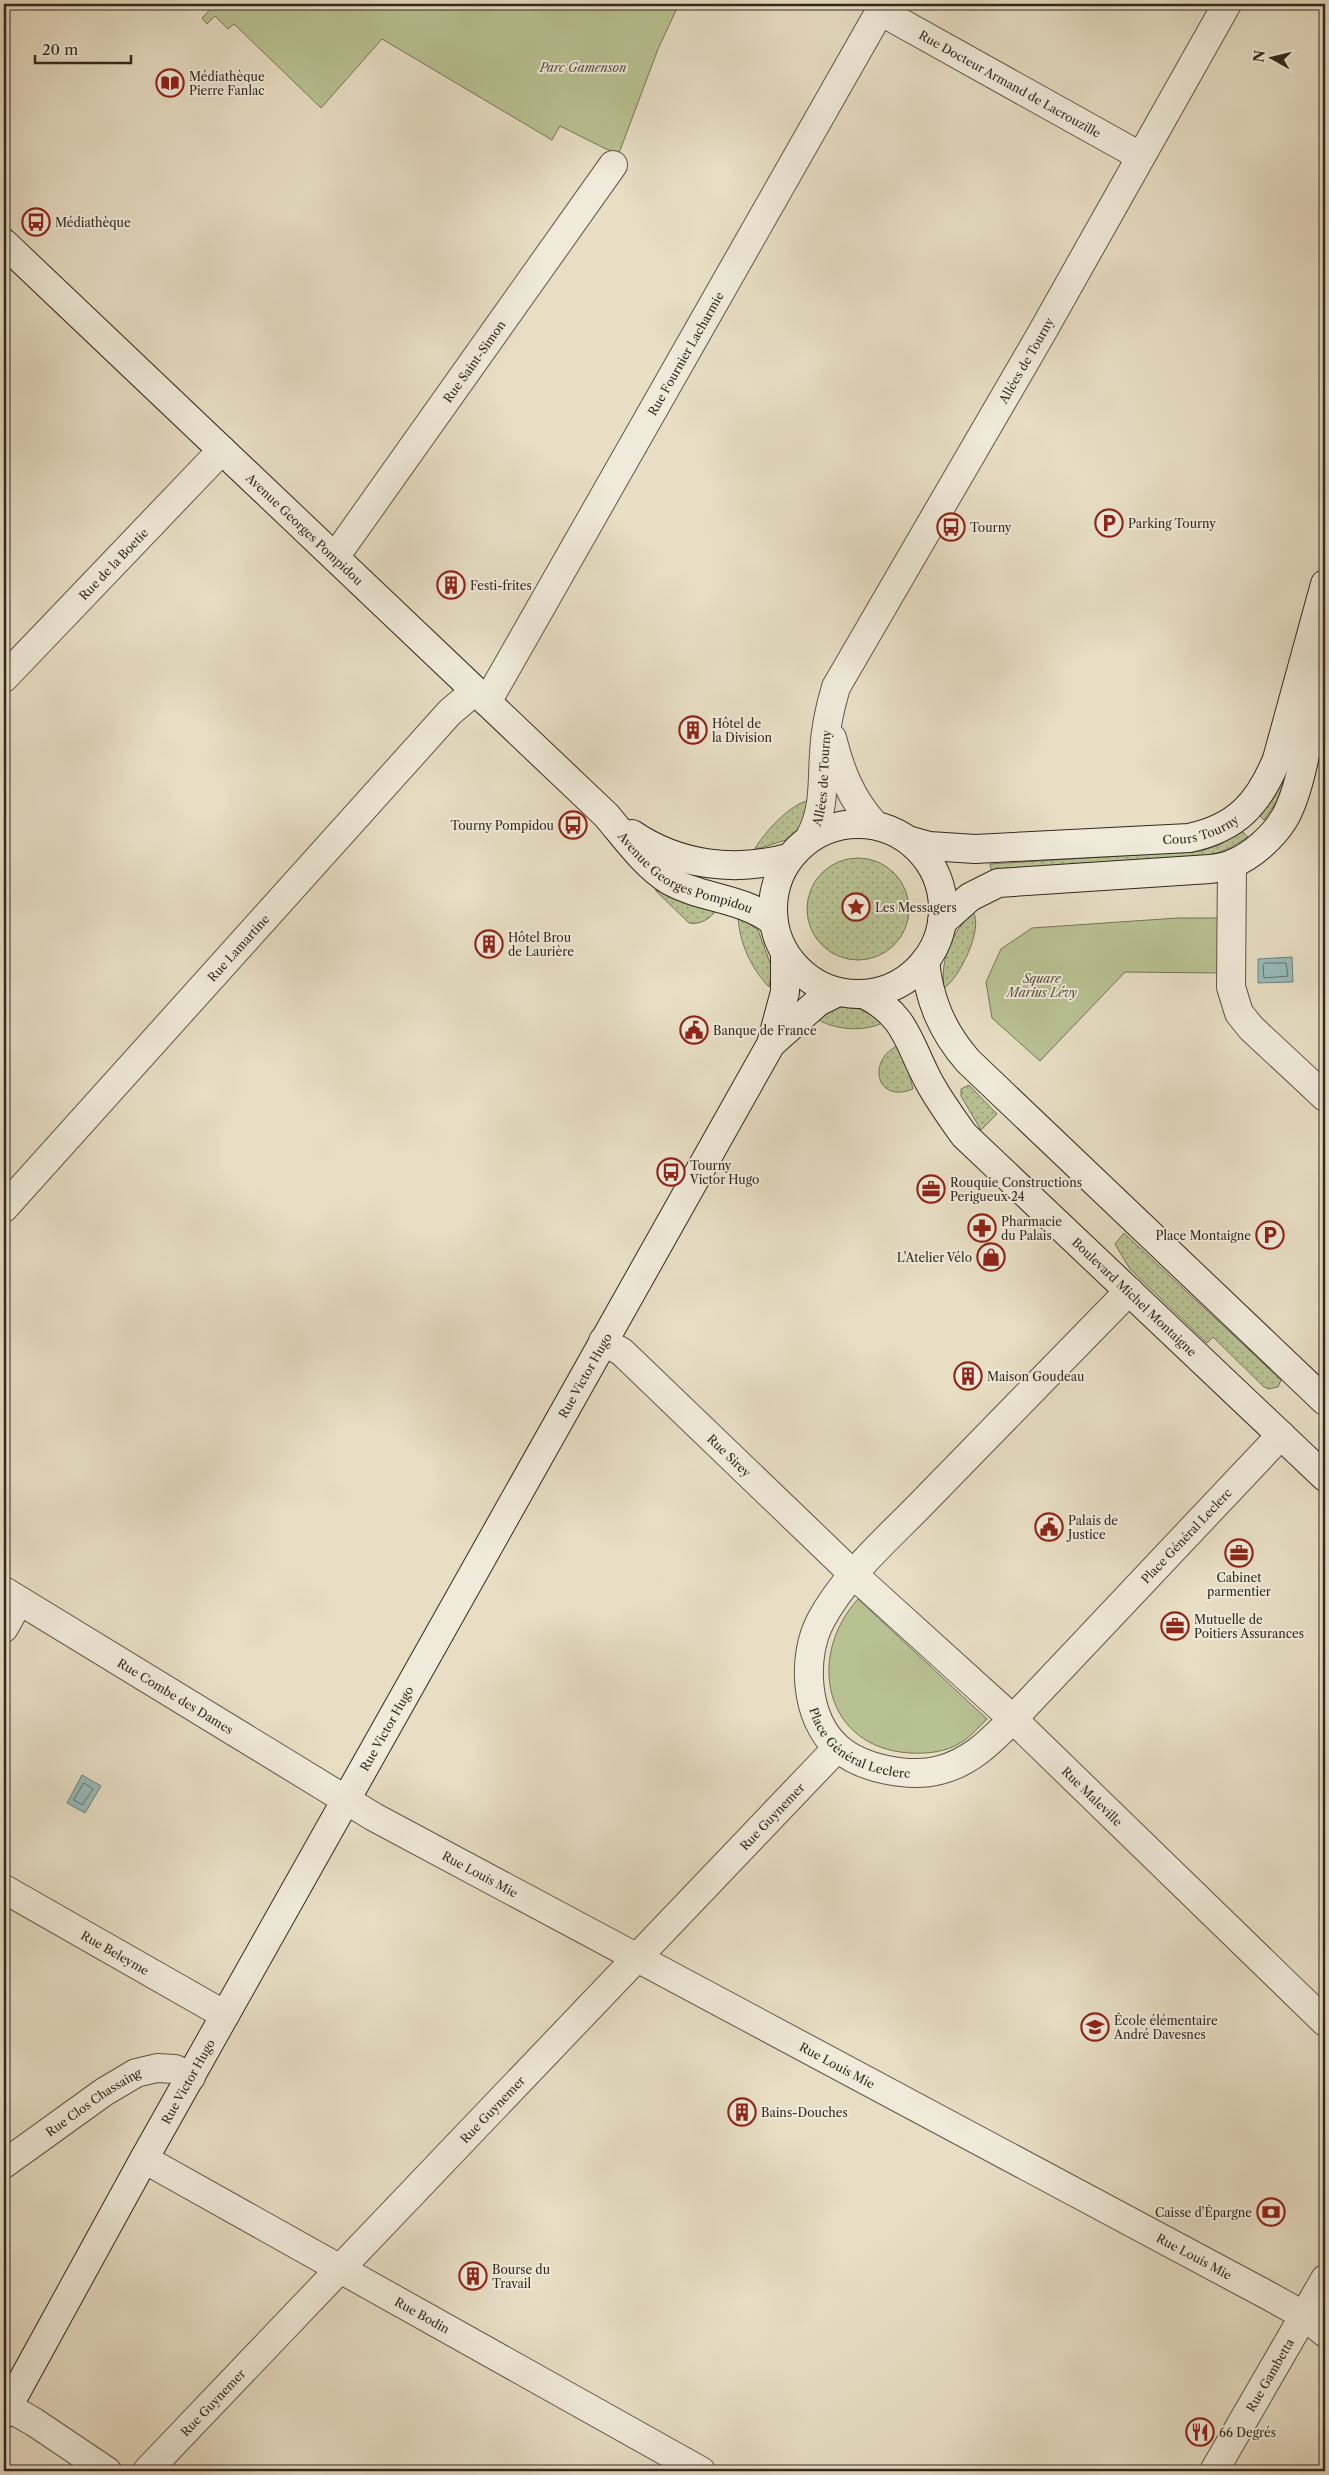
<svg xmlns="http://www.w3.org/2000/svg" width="1329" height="2475" font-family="'Libre Caslon Text',serif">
	<defs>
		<pattern id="grass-dots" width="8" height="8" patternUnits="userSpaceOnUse" patternTransform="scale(1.25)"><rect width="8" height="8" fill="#b8c192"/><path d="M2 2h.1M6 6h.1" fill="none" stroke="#969d77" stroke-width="1.8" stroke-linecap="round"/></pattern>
	</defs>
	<rect width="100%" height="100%" fill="#e7dec4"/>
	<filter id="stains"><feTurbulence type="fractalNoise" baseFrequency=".004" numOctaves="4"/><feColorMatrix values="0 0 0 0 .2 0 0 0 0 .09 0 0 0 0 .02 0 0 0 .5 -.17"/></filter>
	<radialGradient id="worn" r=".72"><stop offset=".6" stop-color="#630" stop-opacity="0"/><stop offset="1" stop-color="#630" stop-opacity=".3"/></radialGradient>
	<g fill="url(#grass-dots)" stroke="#757559">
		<path d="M 1285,767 L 1288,767 L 1281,795 L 1264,820 L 1260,816 L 1275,794 Z"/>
		<path d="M 812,800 L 800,828 L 786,840 L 754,850 C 763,834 792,801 812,800 Z"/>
		<path d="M 1242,831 L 1248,837 L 1230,848 L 1207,857 L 992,873 L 990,864 L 1201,851 L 1219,845 Z"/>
		<circle cx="858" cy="909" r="51"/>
		<path d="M 655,890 L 693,906 L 716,910 C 711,919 699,925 689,923 Z"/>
		<path d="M 973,912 C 984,928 959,979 944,988 C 940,958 952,933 973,912 Z"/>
		<path d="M 738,916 L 758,930 L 772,968 L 769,987 C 751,968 739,942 738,916 Z"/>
		<path d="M 836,1006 L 860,1009 L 884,1022 C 864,1033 832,1030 814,1017 Z"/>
		<path d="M 902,1044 L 913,1089 C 874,1105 866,1056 902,1044 Z"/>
		<path d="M 969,1085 L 997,1114 L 981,1130 L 961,1096 L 961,1089 Z"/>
		<path d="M 1124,1233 L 1281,1380 L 1278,1387 L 1268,1389 L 1263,1386 L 1213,1337 L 1207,1343 L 1130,1269 L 1115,1244 Z"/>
	</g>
	<g fill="#b8c192" stroke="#757559">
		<path d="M 215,4 L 679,4 L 658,49 L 619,153 L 606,149 L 560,126 L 552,140 L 382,39 L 321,108 L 234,24 L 228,29 L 215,16 L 207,24 L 202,18 Z"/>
		<path d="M 1178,918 L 1220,918 L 1219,973 L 1125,972 L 1040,1061 L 992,1018 L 986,982 L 1001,949 L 1032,928 Z"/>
		<path d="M 858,1599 L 987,1719 C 979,1727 971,1736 962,1742 C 947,1752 927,1754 910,1753 C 824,1748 806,1656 858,1599 Z"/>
	</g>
	<g fill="#97bbb9" stroke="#6f817c">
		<path d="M 1292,957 L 1293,982 L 1258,983 L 1258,959 Z"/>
		<path d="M 82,1775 L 101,1786 L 85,1813 L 67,1803 Z"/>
	</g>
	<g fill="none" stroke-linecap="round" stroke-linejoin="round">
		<g stroke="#64726c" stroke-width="1">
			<path d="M 1265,963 L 1286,963 L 1288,976 L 1264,978 L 1263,966 Z"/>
			<path d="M 84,1783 L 93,1789 L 82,1805 L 74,1800 Z"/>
		</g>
		<g stroke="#5f5649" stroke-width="30">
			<g id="street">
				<path id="s1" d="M 880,11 L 1140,156"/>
				<path id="s2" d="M 335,557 L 613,165"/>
				<path id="s3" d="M 4,678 L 222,450"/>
				<path id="s4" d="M 487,702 L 884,4"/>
				<path d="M 832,738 C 840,770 851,799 874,824"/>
				<path id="s5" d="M 810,837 C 825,810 822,782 824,753 C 825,731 830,707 836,687 L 1040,336 L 1227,4"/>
				<path d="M 1232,864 L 1231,987 L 1239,1013 L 1251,1028 L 1325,1097"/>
				<path id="s6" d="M 4,1208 L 450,712 L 475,691"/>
				<path id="s7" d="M 1129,1291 C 1063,1359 996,1427 930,1495 C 893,1534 847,1572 821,1620 C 801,1657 805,1719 838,1748 C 862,1769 910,1778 940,1770 C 971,1762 991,1741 1013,1719 L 1281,1435"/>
				<path id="s8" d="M 603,1341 L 622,1352 L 854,1575 L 1013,1719 L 1325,2022"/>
				<path id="s9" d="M 4,1591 L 374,1817 L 1269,2296 L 1303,2315 L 1325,2333"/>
				<path d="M 4,1628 L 19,1601"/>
				<path id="s10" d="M 4,1889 L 225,2015"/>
				<path id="s11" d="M 144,2159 L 701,2471"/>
				<path id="s12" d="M 4,2164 L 104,2092 L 136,2073 L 157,2068 L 175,2069 L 191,2077"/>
				<path d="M 8,2407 L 34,2422 L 107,2471"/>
				<path id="s13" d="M 147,2471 L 837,1748"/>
				<path id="s14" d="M 1214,2471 L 1325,2279"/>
			</g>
		</g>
		<g stroke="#322920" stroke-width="30">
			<g id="secondary">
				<path id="s15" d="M 4,243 L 606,815 C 625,837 645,866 670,881 C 703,899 740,897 773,921"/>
				<circle cx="858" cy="909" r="85"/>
				<path d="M 632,834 C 679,866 735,872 788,858"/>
				<path id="s16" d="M 911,841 L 929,846 L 975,849 L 1189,838 C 1237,828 1259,803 1277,759 L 1325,584"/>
				<path d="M 942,922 L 970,897 L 998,883 L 1210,869 C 1217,868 1225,867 1232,864 C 1252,856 1273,837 1284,819 C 1305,784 1313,704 1320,661"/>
				<path d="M 925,961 C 929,1000 942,1031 968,1061 L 1325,1401"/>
				<path id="s17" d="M 864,994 C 906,1015 908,1042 928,1080 C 938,1099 951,1117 964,1135 L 1325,1477"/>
				<path d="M 772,1043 L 818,1002 L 838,992"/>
				<path id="s18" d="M 4,2414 L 144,2159 L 771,1044 L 785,992 L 785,954"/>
			</g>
		</g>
		<use href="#street" stroke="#efead9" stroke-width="28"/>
		<use href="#secondary" stroke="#efead9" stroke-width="28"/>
	</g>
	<defs>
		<g id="library-ring" transform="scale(1.4375)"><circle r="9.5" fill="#efead9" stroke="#8f2418" stroke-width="1.5"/><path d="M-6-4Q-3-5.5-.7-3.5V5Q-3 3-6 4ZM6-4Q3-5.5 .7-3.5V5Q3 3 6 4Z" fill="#8f2418"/></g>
		<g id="bus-ring" transform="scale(1.4375)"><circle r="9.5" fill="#efead9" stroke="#8f2418" stroke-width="1.5"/><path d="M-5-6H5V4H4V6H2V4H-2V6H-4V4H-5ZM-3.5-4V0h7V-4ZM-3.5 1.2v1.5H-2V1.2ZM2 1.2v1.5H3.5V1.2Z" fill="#8f2418"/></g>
		<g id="parking-ring" transform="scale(1.4375)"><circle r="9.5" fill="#efead9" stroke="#8f2418" stroke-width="1.5"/><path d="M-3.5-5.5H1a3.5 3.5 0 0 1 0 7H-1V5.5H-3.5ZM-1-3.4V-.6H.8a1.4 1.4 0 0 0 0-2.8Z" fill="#8f2418"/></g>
		<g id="building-ring" transform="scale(1.4375)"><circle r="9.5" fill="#efead9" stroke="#8f2418" stroke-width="1.5"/><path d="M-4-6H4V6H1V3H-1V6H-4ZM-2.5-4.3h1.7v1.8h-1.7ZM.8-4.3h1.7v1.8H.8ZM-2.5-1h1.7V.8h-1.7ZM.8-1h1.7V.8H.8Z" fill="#8f2418"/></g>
		<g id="sight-ring" transform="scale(1.4375)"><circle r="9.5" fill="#efead9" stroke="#8f2418" stroke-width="1.5"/><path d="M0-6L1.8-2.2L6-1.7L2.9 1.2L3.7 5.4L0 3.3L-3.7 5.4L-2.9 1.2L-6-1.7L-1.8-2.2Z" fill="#8f2418"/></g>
		<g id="civic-ring" transform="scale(1.4375)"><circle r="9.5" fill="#efead9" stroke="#8f2418" stroke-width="1.5"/><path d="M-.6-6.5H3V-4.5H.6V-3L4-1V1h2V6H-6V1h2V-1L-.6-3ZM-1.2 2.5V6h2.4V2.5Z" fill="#8f2418"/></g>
		<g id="office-ring" transform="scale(1.4375)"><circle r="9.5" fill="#efead9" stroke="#8f2418" stroke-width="1.5"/><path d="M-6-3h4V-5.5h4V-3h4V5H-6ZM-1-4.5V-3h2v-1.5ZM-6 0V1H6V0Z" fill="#8f2418"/></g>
		<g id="pharmacy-ring" transform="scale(1.4375)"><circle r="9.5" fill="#efead9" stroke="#8f2418" stroke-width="1.5"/><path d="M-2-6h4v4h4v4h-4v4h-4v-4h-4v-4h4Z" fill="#8f2418"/></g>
		<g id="shop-ring" transform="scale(1.4375)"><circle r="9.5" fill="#efead9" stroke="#8f2418" stroke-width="1.5"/><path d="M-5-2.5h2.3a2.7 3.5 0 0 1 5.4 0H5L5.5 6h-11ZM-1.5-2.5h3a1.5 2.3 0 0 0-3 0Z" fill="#8f2418"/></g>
		<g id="school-ring" transform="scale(1.4375)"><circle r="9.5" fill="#efead9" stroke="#8f2418" stroke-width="1.5"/><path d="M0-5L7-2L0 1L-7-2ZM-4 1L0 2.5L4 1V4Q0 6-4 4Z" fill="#8f2418"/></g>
		<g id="bank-ring" transform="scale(1.4375)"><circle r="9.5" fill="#efead9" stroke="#8f2418" stroke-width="1.5"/><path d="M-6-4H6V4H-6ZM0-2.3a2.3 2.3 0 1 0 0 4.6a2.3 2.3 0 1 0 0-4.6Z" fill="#8f2418"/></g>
		<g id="restaurant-ring" transform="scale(1.4375)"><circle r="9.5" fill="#efead9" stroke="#8f2418" stroke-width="1.5"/><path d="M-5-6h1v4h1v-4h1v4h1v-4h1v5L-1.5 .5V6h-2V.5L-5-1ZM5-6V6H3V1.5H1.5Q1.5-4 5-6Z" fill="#8f2418"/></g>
	</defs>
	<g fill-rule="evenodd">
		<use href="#library-ring" x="170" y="83"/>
		<use href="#bus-ring" x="36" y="222"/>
		<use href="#parking-ring" x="1109" y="523"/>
		<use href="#bus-ring" x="951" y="527"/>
		<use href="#building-ring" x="451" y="585"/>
		<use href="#building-ring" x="693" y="730"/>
		<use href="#bus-ring" x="573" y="825"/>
		<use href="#sight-ring" x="856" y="907"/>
		<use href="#building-ring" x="489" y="944"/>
		<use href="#civic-ring" x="694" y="1030"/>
		<use href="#bus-ring" x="671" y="1172"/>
		<use href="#office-ring" x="931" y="1189"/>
		<use href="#pharmacy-ring" x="982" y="1228"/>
		<use href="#parking-ring" x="1270" y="1235"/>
		<use href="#shop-ring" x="991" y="1257"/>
		<use href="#building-ring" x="968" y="1376"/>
		<use href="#civic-ring" x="1049" y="1527"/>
		<use href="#office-ring" x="1239" y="1553"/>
		<use href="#office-ring" x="1175" y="1626"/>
		<use href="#school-ring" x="1095" y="2027"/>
		<use href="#building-ring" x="742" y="2112"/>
		<use href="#bank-ring" x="1271" y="2212"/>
		<use href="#building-ring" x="473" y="2276"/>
		<use href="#restaurant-ring" x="1200" y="2432"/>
	</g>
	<g text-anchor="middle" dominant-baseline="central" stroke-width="4" stroke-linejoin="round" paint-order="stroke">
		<g font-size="12" font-style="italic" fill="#544f3c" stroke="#efead9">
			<text x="583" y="67">Parc Gamenson</text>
			<text x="1042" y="978">Square<tspan x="1042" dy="14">Marius Lévy</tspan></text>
		</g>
		<g font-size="12" fill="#322920" stroke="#efead9" text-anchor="start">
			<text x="189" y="76">Médiathèque<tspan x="189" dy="14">Pierre Fanlac</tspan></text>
			<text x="55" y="222">Médiathèque</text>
			<text x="1128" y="523">Parking Tourny</text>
			<text x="970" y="527">Tourny</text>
			<text x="470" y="585">Festi-frites</text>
			<text x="712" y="723">Hôtel de<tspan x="712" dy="14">la Division</tspan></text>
			<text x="554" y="825" text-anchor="end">Tourny Pompidou</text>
			<text x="875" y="907">Les Messagers</text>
			<text x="508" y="937">Hôtel Brou<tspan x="508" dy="14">de Laurière</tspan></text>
			<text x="713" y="1030">Banque de France</text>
			<text x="690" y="1165">Tourny<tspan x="690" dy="14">Victor Hugo</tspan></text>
			<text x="950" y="1182">Rouquie Constructions<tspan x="950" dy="14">Perigueux 24</tspan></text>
			<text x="1001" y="1221">Pharmacie<tspan x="1001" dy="14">du Palais</tspan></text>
			<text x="1251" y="1235" text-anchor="end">Place Montaigne</text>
			<text x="972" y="1257" text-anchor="end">L'Atelier Vélo</text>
			<text x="987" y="1376">Maison Goudeau</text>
			<text x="1068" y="1520">Palais de<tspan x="1068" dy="14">Justice</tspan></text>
			<text x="1239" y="1577" text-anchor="middle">Cabinet<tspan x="1239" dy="14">parmentier</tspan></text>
			<text x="1194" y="1619">Mutuelle de<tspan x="1194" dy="14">Poitiers Assurances</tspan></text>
			<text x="1114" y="2020">École élémentaire<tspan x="1114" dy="14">André Davesnes</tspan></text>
			<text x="761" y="2112">Bains-Douches</text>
			<text x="1252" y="2212" text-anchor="end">Caisse d'Épargne</text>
			<text x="492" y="2269">Bourse du<tspan x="492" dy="14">Travail</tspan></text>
			<text x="1219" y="2432">66 Degrés</text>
		</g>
		<g font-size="12" fill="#322920" stroke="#efead9">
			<text stroke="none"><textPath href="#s1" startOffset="149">Rue Docteur Armand de Lacrouzille</textPath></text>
			<text stroke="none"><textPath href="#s4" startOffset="401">Rue Fournier Lacharmie</textPath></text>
			<text stroke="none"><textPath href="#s5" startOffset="531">Allées de Tourny</textPath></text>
			<text stroke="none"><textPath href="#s2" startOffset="240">Rue Saint-Simon</textPath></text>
			<text stroke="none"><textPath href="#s15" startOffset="415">Avenue Georges Pompidou</textPath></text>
			<text stroke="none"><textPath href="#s3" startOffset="158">Rue de la Boetie</textPath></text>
			<text stroke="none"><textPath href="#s5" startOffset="61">Allées de Tourny</textPath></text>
			<text stroke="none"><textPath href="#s16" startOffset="292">Cours Tourny</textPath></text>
			<text stroke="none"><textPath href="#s15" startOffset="932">Avenue Georges Pompidou</textPath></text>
			<text stroke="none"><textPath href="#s6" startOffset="350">Rue Lamartine</textPath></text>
			<text stroke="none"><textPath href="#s17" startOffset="411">Boulevard Michel Montaigne</textPath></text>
			<text stroke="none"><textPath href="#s18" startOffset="1190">Rue Victor Hugo</textPath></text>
			<text stroke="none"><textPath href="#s8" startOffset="171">Rue Sirey</textPath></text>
			<text stroke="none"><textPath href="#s7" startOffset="1039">Place Général Leclerc</textPath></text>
			<text stroke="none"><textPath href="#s9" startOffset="201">Rue Combe des Dames</textPath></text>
			<text stroke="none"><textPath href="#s18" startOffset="785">Rue Victor Hugo</textPath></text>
			<text stroke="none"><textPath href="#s7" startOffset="604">Place Général Leclerc</textPath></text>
			<text stroke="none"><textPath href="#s8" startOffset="669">Rue Maleville</textPath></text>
			<text stroke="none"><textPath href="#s13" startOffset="905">Rue Guynemer</textPath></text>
			<text stroke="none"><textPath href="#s9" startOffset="554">Rue Louis Mie</textPath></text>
			<text stroke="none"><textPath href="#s10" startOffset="128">Rue Beleyme</textPath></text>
			<text stroke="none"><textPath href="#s9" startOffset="959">Rue Louis Mie</textPath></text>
			<text stroke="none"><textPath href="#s18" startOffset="380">Rue Victor Hugo</textPath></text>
			<text stroke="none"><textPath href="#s12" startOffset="109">Rue Clos Chassaing</textPath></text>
			<text stroke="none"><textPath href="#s13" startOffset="500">Rue Guynemer</textPath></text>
			<text stroke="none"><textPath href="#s9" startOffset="1364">Rue Louis Mie</textPath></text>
			<text stroke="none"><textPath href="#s11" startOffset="319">Rue Bodin</textPath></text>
			<text stroke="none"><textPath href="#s14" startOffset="111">Rue Gambetta</textPath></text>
			<text stroke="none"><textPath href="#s13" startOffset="95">Rue Guynemer</textPath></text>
		</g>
	</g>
	<rect width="1329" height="2475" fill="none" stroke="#e7dec4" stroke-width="20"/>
	<rect x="5" y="5" width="1319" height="2465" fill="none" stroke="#322920" stroke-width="2.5"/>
	<rect x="10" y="10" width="1309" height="2455" fill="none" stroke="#322920"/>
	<g transform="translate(1272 58) rotate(278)" stroke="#efead9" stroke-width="4" paint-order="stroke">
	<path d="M0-4L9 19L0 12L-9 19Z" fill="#322920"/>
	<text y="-8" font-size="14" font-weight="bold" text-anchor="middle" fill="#322920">N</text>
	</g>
	<path d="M35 55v8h96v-8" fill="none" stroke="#322920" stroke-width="2.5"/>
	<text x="42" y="55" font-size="15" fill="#322920" stroke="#efead9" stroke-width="4" paint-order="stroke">20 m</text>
	<rect width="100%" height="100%" filter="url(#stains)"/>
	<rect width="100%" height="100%" fill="url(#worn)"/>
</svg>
